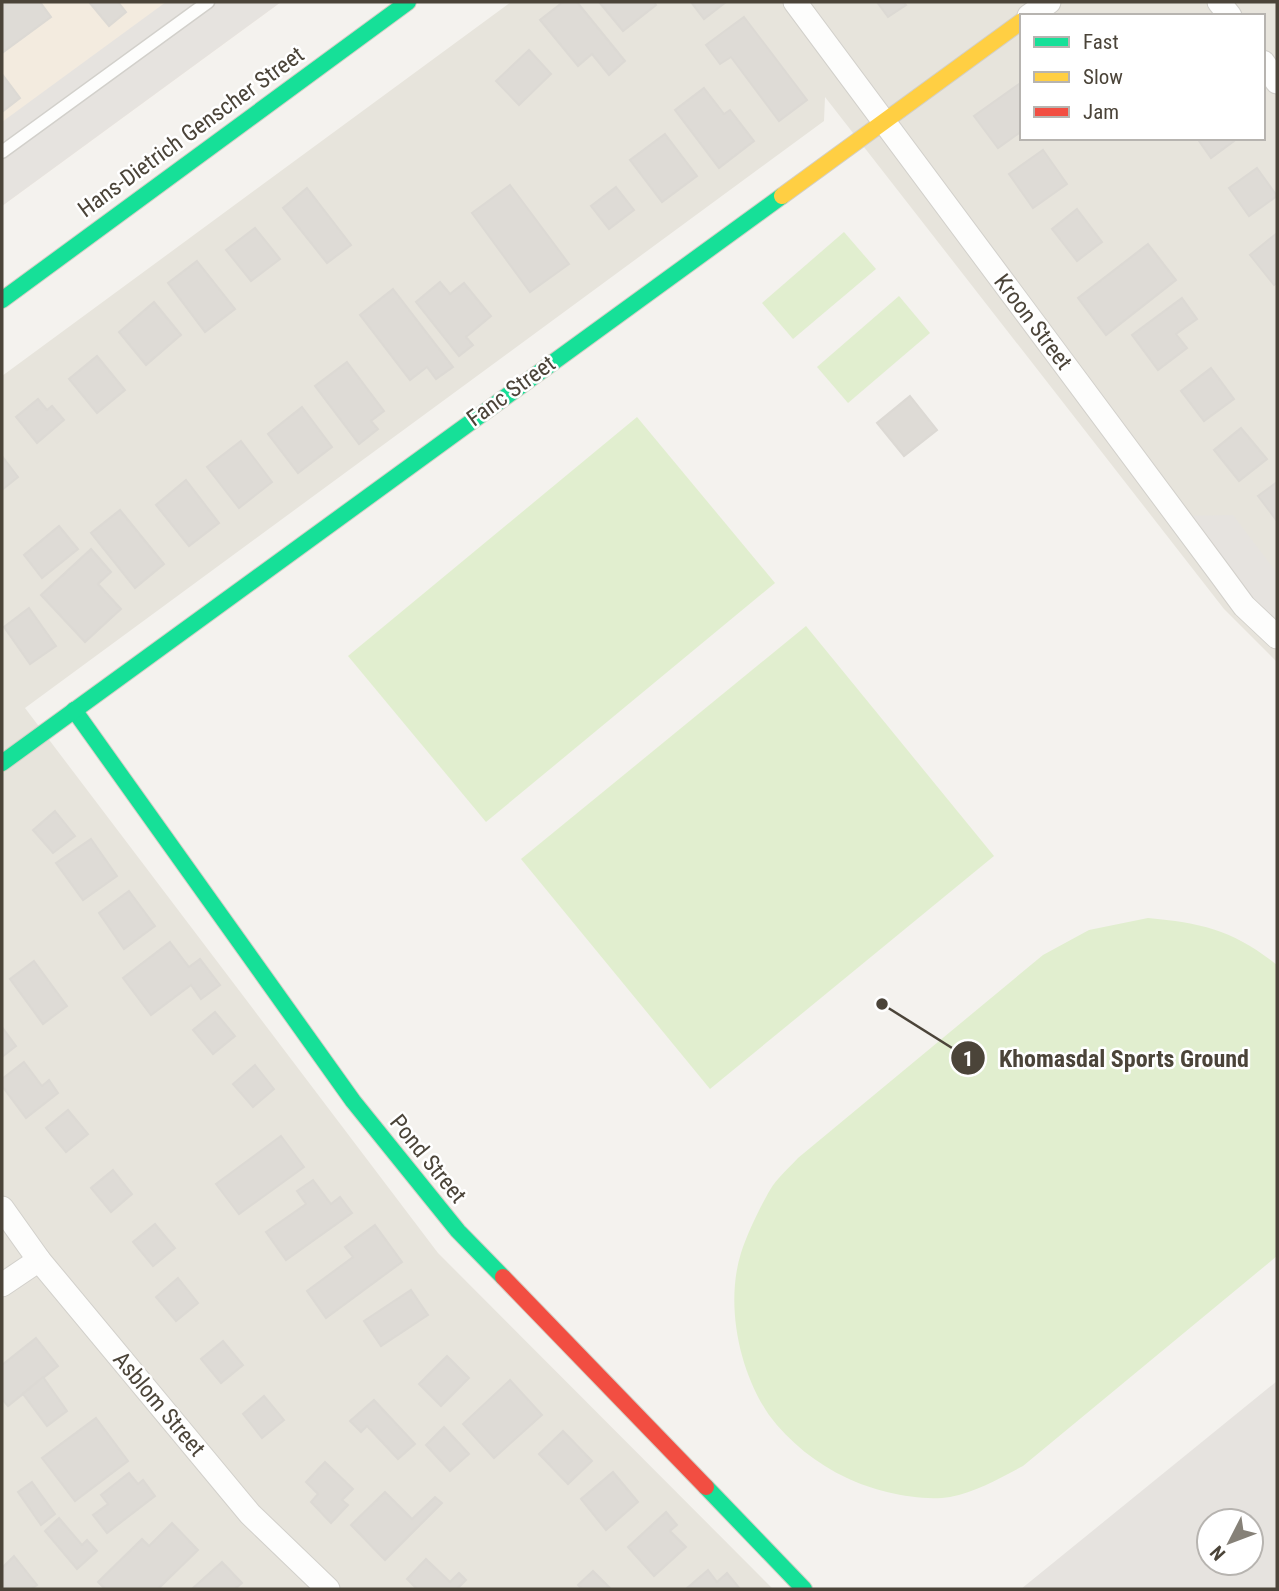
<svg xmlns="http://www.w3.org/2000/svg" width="1279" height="1591" font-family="'Roboto Condensed',sans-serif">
	<rect width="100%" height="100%" fill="#f4f2ee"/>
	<path fill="#e7e4dc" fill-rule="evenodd" d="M 511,2 L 1277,2 L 1277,662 L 1224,609 L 825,97 L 824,121 L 25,708 L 438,1253 L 773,1589 L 2,1589 L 2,376 ZM 1022,16 L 1263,16 L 1263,138 L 1022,138 Z"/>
	<path fill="#f3ebdf" d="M 2,2 L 281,2 L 2,206 Z"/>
	<g fill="#e1eecf">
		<path d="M 844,232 L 876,269 L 793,339 L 762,303 Z"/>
		<path d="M 899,296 L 930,333 L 848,403 L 817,367 Z"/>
		<path d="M 637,417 L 775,583 L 486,822 L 348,656 Z"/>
		<path d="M 806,626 L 994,856 L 710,1089 L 521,859 Z"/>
		<path d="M 1148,918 C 1202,923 1233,930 1277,965 L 1277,1256 L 1023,1466 C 1000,1478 976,1492 950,1497 C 920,1502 874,1491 847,1478 C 817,1464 789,1442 769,1415 C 739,1371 725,1304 741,1253 C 747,1234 760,1207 770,1190 C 777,1178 789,1168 798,1158 L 1043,955 L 1089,930 Z"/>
	</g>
	<g fill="#e6e3df" fill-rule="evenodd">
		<path d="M 166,2 L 281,2 L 2,206 L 2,122 Z"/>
		<path d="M 1233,515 L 1277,573 L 1277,637 L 1177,516 Z"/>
		<path d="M 1277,1381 L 1277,1589 L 1021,1589 ZM 1209,1521 L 1251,1521 L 1251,1563 L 1209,1563 Z"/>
	</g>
	<g fill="#dedbd6" stroke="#dcd9d4" stroke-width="2">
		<path d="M 2,2 L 40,2 L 51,17 L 2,53 Z"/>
		<path d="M 89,2 L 118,2 L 126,12 L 109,26 Z"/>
		<path d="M 563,2 L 577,2 L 625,61 L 609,75 L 592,54 L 578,66 L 540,20 Z"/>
		<path d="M 599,2 L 654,2 L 656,5 L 623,31 Z"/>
		<path d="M 691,2 L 726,2 L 704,19 Z"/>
		<path d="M 877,2 L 903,2 L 906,5 L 888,17 Z"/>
		<path d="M 744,17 L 807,100 L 779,121 L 731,57 L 720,64 L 706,45 Z"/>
		<path d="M 529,50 L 551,74 L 519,105 L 496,81 Z"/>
		<path d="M 2,74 L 20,98 L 2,112 Z"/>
		<path d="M 1022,82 L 1022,131 L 998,148 L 974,116 Z"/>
		<path d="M 704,88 L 724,114 L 730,110 L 754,141 L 719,168 L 675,110 Z"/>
		<path d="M 665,134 L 697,176 L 662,202 L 630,160 Z"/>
		<path d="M 1197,138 L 1232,138 L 1234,141 L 1211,158 Z"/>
		<path d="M 1043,150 L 1067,184 L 1033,208 L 1009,174 Z"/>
		<path d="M 1257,168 L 1277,196 L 1249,216 L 1229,188 Z"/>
		<path d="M 510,185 L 569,264 L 530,292 L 472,213 Z"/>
		<path d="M 616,187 L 634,210 L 609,229 L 591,206 Z"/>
		<path d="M 307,188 L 351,245 L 327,263 L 283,208 Z"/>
		<path d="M 1077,209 L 1102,242 L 1077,261 L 1052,229 Z"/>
		<path d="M 255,228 L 280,259 L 251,281 L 226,250 Z"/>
		<path d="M 1277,233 L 1277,283 L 1274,285 L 1250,255 Z"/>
		<path d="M 1148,244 L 1176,280 L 1106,335 L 1078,298 Z"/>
		<path d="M 197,261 L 235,309 L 205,332 L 168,283 Z"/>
		<path d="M 440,282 L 450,294 L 464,283 L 491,316 L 466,337 L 473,345 L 459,356 L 416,302 Z"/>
		<path d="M 393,289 L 453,367 L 436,379 L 427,367 L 410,380 L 360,315 Z"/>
		<path d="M 1182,298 L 1197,319 L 1176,334 L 1187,348 L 1158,370 L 1132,335 Z"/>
		<path d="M 154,302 L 181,335 L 146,365 L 119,332 Z"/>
		<path d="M 97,356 L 125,390 L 97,413 L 69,379 Z"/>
		<path d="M 347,362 L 384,411 L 371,421 L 378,429 L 359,444 L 315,386 Z"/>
		<path d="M 1211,368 L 1234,399 L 1204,421 L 1181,391 Z"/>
		<path d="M 910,396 L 937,430 L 904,456 L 877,423 Z"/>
		<path d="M 38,399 L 47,410 L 52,406 L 64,420 L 37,443 L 16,417 Z"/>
		<path d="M 302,407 L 332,447 L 298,473 L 268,434 Z"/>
		<path d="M 1241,428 L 1267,459 L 1239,481 L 1214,450 Z"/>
		<path d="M 241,441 L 272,482 L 239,508 L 207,467 Z"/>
		<path d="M 2,456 L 18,477 L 2,490 Z"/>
		<path d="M 186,480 L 219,523 L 189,546 L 156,505 Z"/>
		<path d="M 1277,482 L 1277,521 L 1258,496 Z"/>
		<path d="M 120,510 L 164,564 L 135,588 L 91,533 Z"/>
		<path d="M 59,526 L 78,549 L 42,578 L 24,555 Z"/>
		<path d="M 91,549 L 111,572 L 98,584 L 121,609 L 85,642 L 41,595 Z"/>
		<path d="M 29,608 L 56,646 L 30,664 L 4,627 Z"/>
		<path d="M 55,811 L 75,836 L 53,853 L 33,830 Z"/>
		<path d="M 91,839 L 117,876 L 83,900 L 56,863 Z"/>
		<path d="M 129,891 L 155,926 L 124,949 L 99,913 Z"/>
		<path d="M 170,942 L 189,967 L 200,959 L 220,985 L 201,999 L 191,985 L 151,1015 L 123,978 Z"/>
		<path d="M 34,961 L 67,1006 L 43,1024 L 10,979 Z"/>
		<path d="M 215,1012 L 235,1036 L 213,1054 L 193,1030 Z"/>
		<path d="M 2,1027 L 16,1046 L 2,1057 Z"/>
		<path d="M 24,1062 L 42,1086 L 49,1080 L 58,1093 L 26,1118 L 2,1086 L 2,1079 Z"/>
		<path d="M 255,1065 L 274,1089 L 253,1107 L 233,1084 Z"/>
		<path d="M 68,1110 L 88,1134 L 66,1152 L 46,1128 Z"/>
		<path d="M 281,1136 L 304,1167 L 239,1214 L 216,1184 Z"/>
		<path d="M 113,1170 L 132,1194 L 111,1212 L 91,1188 Z"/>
		<path d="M 313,1180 L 331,1204 L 340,1197 L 352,1213 L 286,1260 L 266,1232 L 306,1204 L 297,1191 Z"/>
		<path d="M 155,1224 L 175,1248 L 153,1266 L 133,1242 Z"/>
		<path d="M 375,1225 L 402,1262 L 326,1318 L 307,1291 L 353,1257 L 345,1247 Z"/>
		<path d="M 178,1278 L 198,1303 L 176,1321 L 156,1297 Z"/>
		<path d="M 411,1290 L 428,1315 L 381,1346 L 364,1321 Z"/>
		<path d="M 36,1338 L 58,1366 L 8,1406 L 2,1399 L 2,1365 Z"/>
		<path d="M 223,1341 L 243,1365 L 221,1383 L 201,1359 Z"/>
		<path d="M 447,1356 L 469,1378 L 441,1406 L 419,1384 Z"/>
		<path d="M 43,1377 L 67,1411 L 47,1426 L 23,1394 Z"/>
		<path d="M 510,1380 L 542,1415 L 494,1458 L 463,1424 Z"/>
		<path d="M 264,1396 L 284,1420 L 262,1438 L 243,1414 Z"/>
		<path d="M 374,1400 L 415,1444 L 398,1459 L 367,1426 L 361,1432 L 350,1421 Z"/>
		<path d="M 96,1418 L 128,1461 L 75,1501 L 42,1458 Z"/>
		<path d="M 444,1427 L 469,1454 L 450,1471 L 426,1445 Z"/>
		<path d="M 563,1431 L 592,1461 L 568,1484 L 539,1454 Z"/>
		<path d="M 325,1462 L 353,1489 L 342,1500 L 348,1505 L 331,1523 L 311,1502 L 318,1494 L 306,1482 Z"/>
		<path d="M 613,1472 L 638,1502 L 606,1530 L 581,1499 Z"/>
		<path d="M 129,1473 L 138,1484 L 143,1480 L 155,1496 L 107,1533 L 93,1515 L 108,1504 L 101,1495 Z"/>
		<path d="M 32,1482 L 55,1514 L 41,1525 L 18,1492 Z"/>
		<path d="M 385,1492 L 412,1519 L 435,1497 L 442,1503 L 385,1560 L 351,1525 Z"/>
		<path d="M 666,1512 L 677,1525 L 670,1531 L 686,1547 L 654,1576 L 628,1547 Z"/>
		<path d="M 59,1518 L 82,1545 L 87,1540 L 97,1551 L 77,1569 L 45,1531 Z"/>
		<path d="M 172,1523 L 198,1550 L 158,1589 L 105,1589 L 98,1582 L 142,1539 L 149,1546 Z"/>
		<path d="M 14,1556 L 37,1585 L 31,1589 L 2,1589 L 2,1568 Z"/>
		<path d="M 426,1559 L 450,1582 L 459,1573 L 466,1580 L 457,1589 L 417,1589 L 407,1579 Z"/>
		<path d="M 222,1562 L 242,1583 L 235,1589 L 192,1589 Z"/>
		<path d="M 708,1570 L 717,1582 L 727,1573 L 740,1589 L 686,1589 Z"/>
		<path d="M 593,1571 L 611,1589 L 582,1589 L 578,1585 Z"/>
	</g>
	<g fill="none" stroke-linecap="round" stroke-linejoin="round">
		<g stroke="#d2d0cb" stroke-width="15">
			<path id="lane" d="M 2,152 L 208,2"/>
		</g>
		<g stroke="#d2d0cb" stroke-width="25">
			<g id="street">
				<path d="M 795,2 L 1219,572 L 1244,606 L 1277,637"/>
				<path d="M 1219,2 L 1230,16"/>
				<path d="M 1029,16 L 1049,2"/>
				<path d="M 1263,62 L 1277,82"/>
				<path d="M 2,1208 L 39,1260 L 250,1514 L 328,1589"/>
				<path d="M 2,1285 L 39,1260"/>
			</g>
		</g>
		<g stroke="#d3cfc5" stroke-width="18">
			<g id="fast">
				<path d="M 2,300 L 408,2"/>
				<path d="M 74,710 L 353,1101 L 458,1231 L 503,1277"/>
				<path d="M 2,763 L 782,196"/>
				<path d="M 706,1487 L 804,1589"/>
			</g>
		</g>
		<g stroke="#d3cfc5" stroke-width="18">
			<path id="slow" d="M 782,196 L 1022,21"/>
		</g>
		<g stroke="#d3cfc5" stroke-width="18">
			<path id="jam" d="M 503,1277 L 706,1487"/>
		</g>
		<use href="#lane" stroke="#fdfdfc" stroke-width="12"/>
		<use href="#street" stroke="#fdfdfc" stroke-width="23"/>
		<use href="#fast" stroke="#16e098" stroke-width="16"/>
		<use href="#slow" stroke="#ffcf43" stroke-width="16"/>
		<use href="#jam" stroke="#f24e42" stroke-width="16"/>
	</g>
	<g text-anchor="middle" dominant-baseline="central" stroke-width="5" stroke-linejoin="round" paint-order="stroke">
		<g font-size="23" fill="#4b4439" stroke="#fff">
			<text transform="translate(191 132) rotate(-36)">Hans-Dietrich Genscher Street</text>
			<text transform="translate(1033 322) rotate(53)">Kroon Street</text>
			<text transform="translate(511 391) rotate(-36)">Fanc Street</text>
			<text transform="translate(428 1159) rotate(51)">Pond Street</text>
			<text transform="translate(159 1404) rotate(50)">Asblom Street</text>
		</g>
	</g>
	<path fill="none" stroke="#4b4439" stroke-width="2.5" d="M882 1004L968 1058"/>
	<g fill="#4b4439" stroke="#fff" stroke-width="2.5">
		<circle cx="882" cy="1004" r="7"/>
		<circle cx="968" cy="1058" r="18"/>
	</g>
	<g font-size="21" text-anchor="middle" font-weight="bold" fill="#fff">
		<text x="968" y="1066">1</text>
	</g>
	<g font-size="24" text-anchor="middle" font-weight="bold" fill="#4b4439" stroke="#fff" stroke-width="5" stroke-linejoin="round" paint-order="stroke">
		<text x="1124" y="1067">Khomasdal Sports Ground</text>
	</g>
	<rect width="1279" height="1591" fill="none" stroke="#4b4439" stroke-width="7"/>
	<rect x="1020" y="14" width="245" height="126" fill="#ffffff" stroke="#b7b4b0" stroke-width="2"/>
	<rect x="1034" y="37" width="35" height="10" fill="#16e098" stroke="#b7b4b0" stroke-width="2"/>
	<text x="1083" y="49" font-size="21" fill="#4b4439">Fast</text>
	<rect x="1034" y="72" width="35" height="10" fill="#ffcf43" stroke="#b7b4b0" stroke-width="2"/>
	<text x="1083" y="84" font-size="21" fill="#4b4439">Slow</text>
	<rect x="1034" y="107" width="35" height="10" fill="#f24e42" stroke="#b7b4b0" stroke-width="2"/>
	<text x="1083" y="119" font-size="21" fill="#4b4439">Jam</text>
	<g transform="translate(1230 1542) rotate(228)"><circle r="33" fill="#ffffff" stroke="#b7b4b0" stroke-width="2"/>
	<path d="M0-5L12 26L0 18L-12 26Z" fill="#868178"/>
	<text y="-10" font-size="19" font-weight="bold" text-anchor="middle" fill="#4b4439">N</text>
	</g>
</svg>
